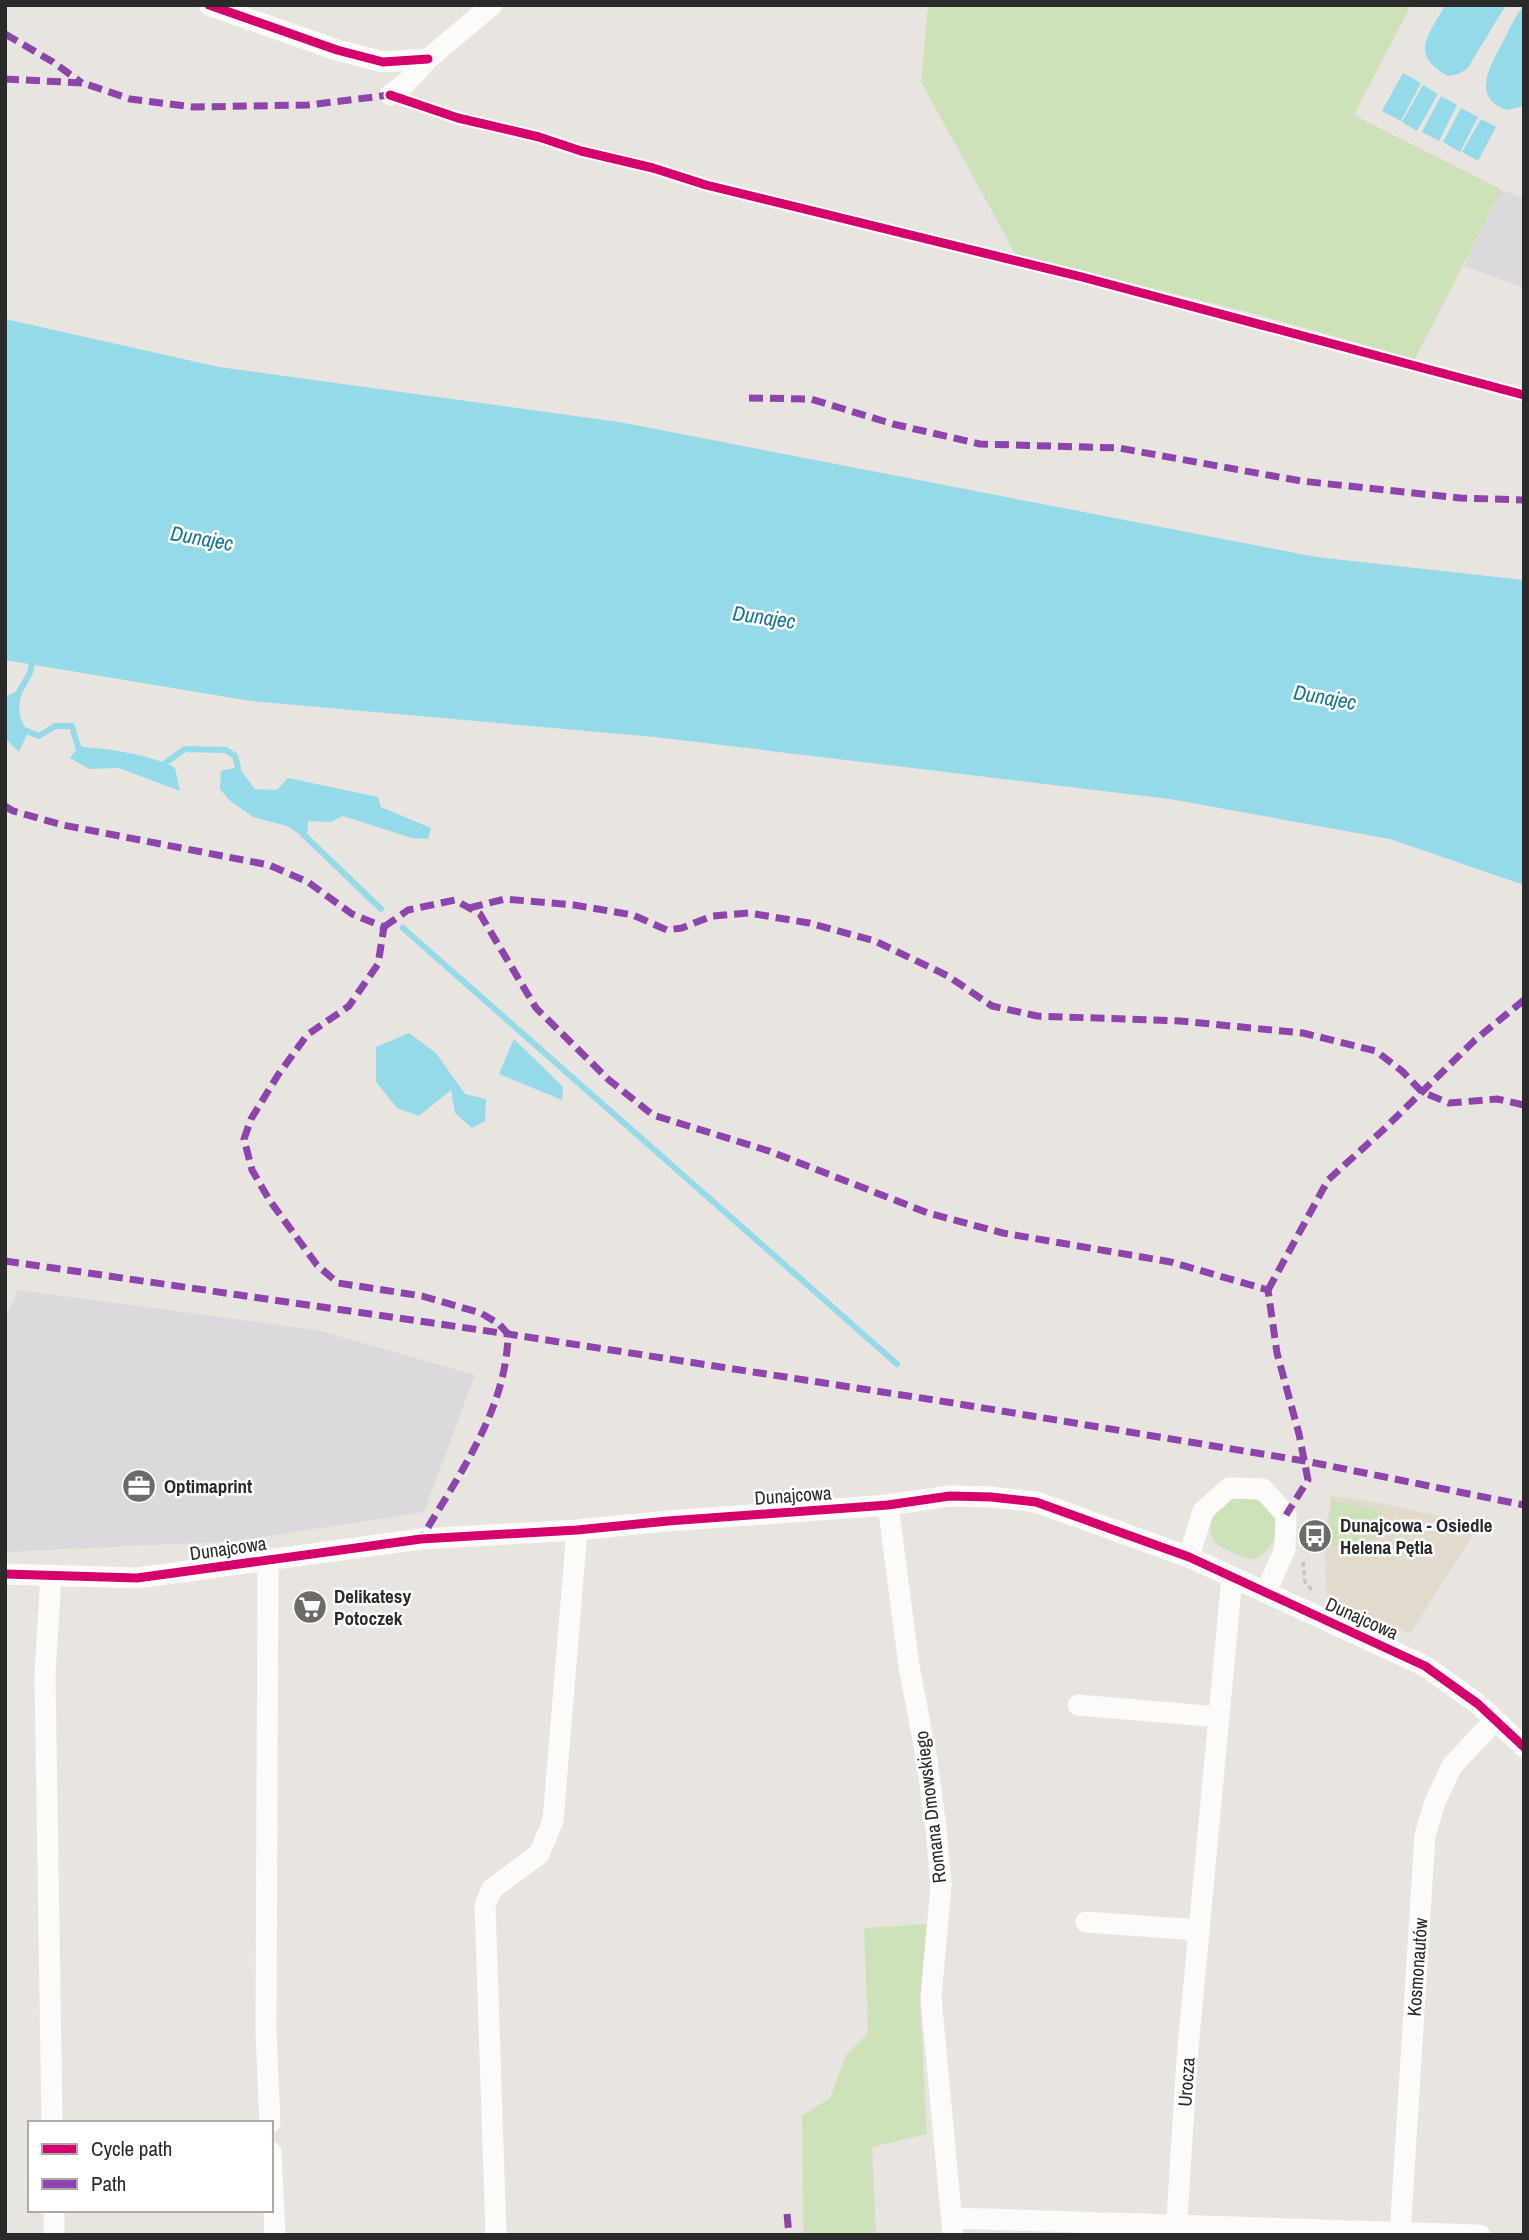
<svg xmlns="http://www.w3.org/2000/svg" width="1529" height="2240" font-family="'Archivo Narrow',sans-serif">
	<rect width="100%" height="100%" fill="#e8e4e0"/>
	<g fill="#dbd9db">
		<path d="M 1502,190 L 1524,198 L 1524,288 L 1464,266 Z"/>
		<path d="M 18,1290 L 317,1330 L 475,1375 L 424,1512 L 237,1541 L 5,1552 L 5,1319 Z"/>
	</g>
	<path fill="#e3dace" d="M 1331,1496 L 1376,1502 L 1479,1525 L 1410,1634 L 1327,1598 L 1324,1541 Z"/>
	<g fill="#cee2b9">
		<path d="M 928,5 L 1411,5 L 1354,115 L 1502,190 L 1415,359 L 1244,311 L 1016,255 L 921,82 Z"/>
		<path d="M 1241,1496 C 1256,1497 1279,1510 1277,1529 C 1276,1541 1263,1560 1251,1559 C 1244,1559 1237,1554 1231,1552 C 1226,1549 1220,1547 1216,1544 C 1207,1536 1210,1519 1217,1509 C 1223,1502 1232,1499 1241,1496 Z"/>
		<path d="M 1332,1500 L 1382,1510 L 1362,1553 L 1327,1541 Z"/>
		<path d="M 928,1924 L 920,2004 L 927,2134 L 872,2147 L 876,2235 L 803,2235 L 802,2116 L 830,2098 L 846,2055 L 868,2033 L 864,1928 Z"/>
	</g>
	<g fill="#95dae8">
		<path d="M 1445,5 L 1506,5 L 1467,69 L 1458,74 L 1448,76 C 1408,53 1429,36 1445,5 Z"/>
		<path d="M 1524,5 L 1524,106 L 1507,110 C 1469,97 1492,63 1504,40 C 1510,28 1516,15 1524,5 Z"/>
		<path d="M 1403,73 L 1421,83 L 1401,121 L 1382,111 Z"/>
		<path d="M 1423,85 L 1438,94 L 1417,131 L 1402,122 Z"/>
		<path d="M 1441,96 L 1457,105 L 1439,141 L 1422,132 Z"/>
		<path d="M 1461,108 L 1478,117 L 1460,152 L 1443,142 Z"/>
		<path d="M 1481,119 L 1496,127 L 1478,161 L 1462,152 Z"/>
		<path d="M 5,319 L 219,367 L 619,422 L 1316,557 L 1524,580 L 1524,885 L 1390,839 L 1170,799 L 655,737 L 251,701 L 5,660 Z"/>
		<path d="M 24,687 C 18,707 16,713 28,732 L 19,752 L 5,738 L 5,697 Z"/>
		<path d="M 78,747 C 107,748 149,754 175,768 L 180,791 L 119,768 L 89,769 L 70,758 Z"/>
		<path d="M 238,767 L 255,789 L 277,790 L 288,778 L 378,797 L 381,807 L 431,828 L 428,839 L 412,838 L 343,816 L 331,822 L 308,821 L 307,839 L 287,826 L 253,817 L 229,800 L 220,789 L 221,771 Z"/>
		<path d="M 409,1033 L 436,1053 L 465,1094 L 486,1099 L 485,1121 L 472,1128 L 455,1113 L 451,1090 L 419,1116 L 397,1108 L 376,1082 L 376,1047 Z"/>
		<path d="M 514,1039 L 563,1087 L 562,1100 L 499,1074 Z"/>
	</g>
	<g fill="none" stroke-linecap="round" stroke-linejoin="round">
		<g stroke="#95dae8" stroke-width="6">
			<path d="M 19,692 L 30,673 L 33,657"/>
			<path d="M 22,729 L 39,736 L 55,726 L 72,726 L 78,747 L 83,751"/>
			<path d="M 161,766 L 185,749 L 226,750 L 235,756 L 238,767 L 237,775"/>
			<path d="M 303,834 L 381,909"/>
			<path d="M 403,928 L 897,1364"/>
		</g>
		<g stroke="#c6c6c5" stroke-width="3.5" stroke-dasharray="5 3.5" stroke-linecap="butt">
			<path d="M 1308,1537 L 1312,1519"/>
			<path d="M 1303,1562 L 1305,1582 L 1312,1590"/>
		</g>
		<g stroke="#fcfbfa" stroke-width="21">
			<path d="M 209,5 L 337,50 L 383,62 L 428,59"/>
			<path d="M 390,95 L 406,83 L 428,59 L 492,5"/>
			<path d="M 888,1505 L 909,1666 L 927,1761 L 936,1828 L 941,1886 L 931,1997 L 953,2235"/>
			<path d="M 1189,1557 L 1203,1511 L 1229,1488 L 1263,1489 L 1286,1515 L 1285,1549 L 1266,1592"/>
			<path d="M 268,1560 L 266,2031 L 270,2123"/>
			<path d="M 5,1574 L 137,1578 L 421,1539 L 577,1530 L 668,1521 L 888,1505 L 950,1496 L 991,1497 L 1036,1502 L 1189,1557 L 1425,1666 L 1478,1704 L 1524,1747"/>
			<path d="M 51,1575 L 45,1675 L 52,2123"/>
			<path d="M 1078,1705 L 1219,1717"/>
			<path d="M 1086,1922 L 1199,1930"/>
			<path d="M 271,2152 L 275,2235"/>
			<path d="M 54,2210 L 54,2235"/>
			<path d="M 952,2218 L 1480,2235"/>
			<path d="M 496,2235 L 485,1905 L 492,1889 L 539,1854 L 553,1821 L 577,1530"/>
			<path d="M 1176,2235 L 1187,2059 L 1232,1577"/>
			<path d="M 1400,2235 L 1425,1835 L 1435,1802 L 1452,1766 L 1495,1720"/>
		</g>
		<g stroke="#8e44ad" stroke-width="7" stroke-dasharray="14 7" stroke-linecap="butt">
			<path d="M 5,34 L 53,62 L 82,83"/>
			<path d="M 5,79 L 83,83 L 130,99 L 193,107 L 308,105 L 390,95"/>
			<path d="M 749,398 L 811,399 L 893,424 L 980,444 L 1119,448 L 1301,481 L 1460,498 L 1524,500"/>
			<path d="M 5,806 L 13,811 L 63,825 L 269,865 L 308,882 L 352,914 L 384,927 L 378,964 L 349,1006 L 307,1035 L 278,1075 L 251,1119 L 244,1139 L 252,1170 L 270,1201 L 317,1265 L 338,1283 L 422,1296 L 481,1313 L 499,1324 L 508,1334 C 507,1409 458,1476 421,1539"/>
			<path d="M 469,908 L 505,899 L 574,905 L 633,915 L 667,930 L 682,928 L 712,916 L 749,913 L 809,923 L 875,941 L 948,976 L 992,1006 L 1037,1016 L 1180,1021 L 1303,1033 L 1376,1051 L 1402,1071 L 1422,1092 L 1449,1103 L 1497,1099 L 1524,1105"/>
			<path d="M 384,927 L 408,910 L 455,900 L 480,914 L 536,1008 L 609,1080 L 653,1115 L 769,1151 L 928,1213 L 1003,1233 L 1171,1262 L 1268,1290 L 1277,1353 L 1299,1434 L 1308,1480 L 1286,1515"/>
			<path d="M 5,1261 L 508,1334 L 947,1402 L 1305,1461 L 1524,1505"/>
			<path d="M 1268,1290 L 1328,1180 L 1382,1131 L 1475,1040 L 1524,1000"/>
			<path d="M 787,2214 L 789,2235"/>
		</g>
		<g stroke="#fff" stroke-width="13">
			<g id="cycleway">
				<path d="M 209,5 L 337,50 L 383,62 L 428,59"/>
				<path d="M 390,95 L 458,118 L 539,137 L 581,151 L 653,168 L 706,185 L 1082,277 L 1524,395"/>
				<path d="M 5,1574 L 137,1578 L 421,1539 L 577,1530 L 668,1521 L 888,1505 L 950,1496 L 991,1497 L 1036,1502 L 1189,1557 L 1425,1666 L 1478,1704 L 1524,1747"/>
			</g>
		</g>
		<use href="#cycleway" stroke="#d6006c" stroke-width="9"/>
	</g>
	<defs>
		<g id="office-disc" transform="scale(1.75)"><circle r="9.5" fill="#6c6b6a" stroke="#fff"/><path d="M-6-3h4V-5.5h4V-3h4V5H-6ZM-1-4.5V-3h2v-1.5ZM-6 0V1H6V0Z" fill="#fff"/></g>
		<g id="bus-disc" transform="scale(1.75)"><circle r="9.5" fill="#6c6b6a" stroke="#fff"/><path d="M-5-6H5V4H4V6H2V4H-2V6H-4V4H-5ZM-3.5-4V0h7V-4ZM-3.5 1.2v1.5H-2V1.2ZM2 1.2v1.5H3.5V1.2Z" fill="#fff"/></g>
		<g id="supermarket-disc" transform="scale(1.75)"><circle r="9.5" fill="#6c6b6a" stroke="#fff"/><path d="M-6-5.5h2.5l.6 2H6L4.5 2H-2.5L-4.4-4H-6ZM-1.5 3.2a1.3 1.3 0 1 0 .1 0ZM3 3.2a1.3 1.3 0 1 0 .1 0Z" fill="#fff"/></g>
	</defs>
	<g fill-rule="evenodd">
		<use href="#office-disc" x="139" y="1486"/>
		<use href="#bus-disc" x="1315" y="1536"/>
		<use href="#supermarket-disc" x="310" y="1607"/>
	</g>
	<g text-anchor="middle" dominant-baseline="central" stroke-width="5" stroke-linejoin="round" paint-order="stroke">
		<g font-size="19" font-weight="bold" fill="#2a2a2a" stroke="#fff" text-anchor="start">
			<text x="164" y="1486">Optimaprint</text>
			<text x="1340" y="1525">Dunajcowa - Osiedle<tspan x="1340" dy="22">Helena Pętla</tspan></text>
			<text x="334" y="1596">Delikatesy<tspan x="334" dy="22">Potoczek</tspan></text>
		</g>
		<g font-size="19" fill="#2a2a2a" stroke="#fff">
			<text transform="translate(793 1495) rotate(-4)">Dunajcowa</text>
			<text transform="translate(228 1548) rotate(-8)">Dunajcowa</text>
			<text transform="translate(1362 1618) rotate(24)">Dunajcowa</text>
			<text transform="translate(930 1807) rotate(-97)">Romana Dmowskiego</text>
			<text transform="translate(1417 1967) rotate(-86)">Kosmonautów</text>
			<text transform="translate(1186 2082) rotate(-86)">Urocza</text>
		</g>
		<g font-size="21" font-style="italic" fill="#107598" stroke="#fff">
			<text transform="translate(202 538) rotate(10)">Dunajec</text>
			<text transform="translate(764 617) rotate(8)">Dunajec</text>
			<text transform="translate(1325 697) rotate(10)">Dunajec</text>
		</g>
	</g>
	<rect width="1529" height="2240" fill="none" stroke="#2a2a2a" stroke-width="14"/>
	<rect x="28" y="2121" width="245" height="91" fill="#ffffff" stroke="#aaaaaa" stroke-width="2"/>
	<rect x="42" y="2144" width="35" height="10" fill="#d6006c" stroke="#aaaaaa" stroke-width="2"/>
	<text x="91" y="2156" font-size="21" fill="#2a2a2a">Cycle path</text>
	<rect x="42" y="2179" width="35" height="10" fill="#8e44ad" stroke="#aaaaaa" stroke-width="2"/>
	<text x="91" y="2191" font-size="21" fill="#2a2a2a">Path</text>
</svg>
